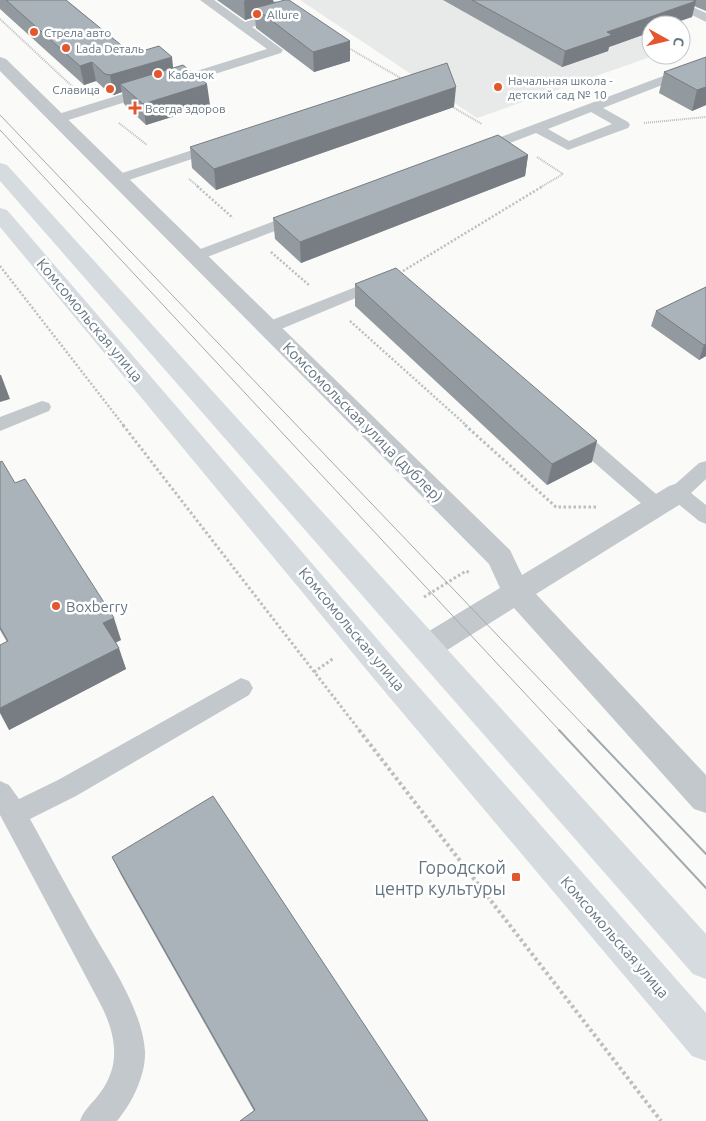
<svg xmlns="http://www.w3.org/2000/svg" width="706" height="1121" font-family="Ubuntu,sans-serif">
	<rect width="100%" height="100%" fill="#fafaf8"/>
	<path fill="#e8e9e9" d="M 300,0 L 579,0 L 651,38 L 651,55 L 656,55 L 477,118 Z"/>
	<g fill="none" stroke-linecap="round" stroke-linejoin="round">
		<g stroke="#bbbfc2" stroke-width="2" stroke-dasharray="1 1" stroke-linecap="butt">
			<path d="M 0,19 L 76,90"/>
			<path d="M 347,47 L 404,80"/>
			<path d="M 451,106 L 482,124"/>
			<path d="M 119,123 L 147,145"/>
			<path d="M 644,123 L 706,117"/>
			<path d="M 537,157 L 563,174 L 541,187"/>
			<path d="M 189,179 L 199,187"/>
		</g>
		<g stroke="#bbbfc2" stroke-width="2.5" stroke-dasharray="2 2" stroke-linecap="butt">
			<path d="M 197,186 L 233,218"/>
			<path d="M 271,252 L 310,286"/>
			<path d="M 0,266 L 124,426"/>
			<path d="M 403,271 L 543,186"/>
			<path d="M 350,321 L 467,426"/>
		</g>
		<g stroke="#bbbfc2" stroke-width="3" stroke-dasharray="2.5 2.5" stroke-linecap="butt">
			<path d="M 123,425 L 360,731"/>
			<path d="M 465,425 L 556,507 L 597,507"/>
			<path d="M 424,597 L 466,571 L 470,573"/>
			<path d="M 314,672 L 334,658"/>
		</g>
		<path stroke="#bbbfc2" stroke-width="4" stroke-dasharray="3 3" stroke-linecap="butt" d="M 359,730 L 661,1121"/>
		<g fill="#c3c8cc" fill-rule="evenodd">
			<path d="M 200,0 L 214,0 L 245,22 L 278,12 L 263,0 C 276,0 284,3 293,13 L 291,16 L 252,27 L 283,50 L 281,53 L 62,122 L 52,122 L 50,119 L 52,116 L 267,49 Z"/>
			<path d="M 662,0 L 677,0 L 706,13 L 706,22 Z"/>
			<path d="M 706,60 L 706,68 L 603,108 L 628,122 L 630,125 L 628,128 L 568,150 L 536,133 L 484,153 L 474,153 L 472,150 L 474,147 ZM 591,112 L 612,124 L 569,141 L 548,129 Z"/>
			<path d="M 217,142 L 222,143 L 224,146 L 222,149 L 123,182 L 113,182 L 111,179 L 113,176 Z"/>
			<path d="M 301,211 L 306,213 L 309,216 L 306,219 L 202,259 L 190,259 L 188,256 L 190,253 Z"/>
			<path d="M 381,277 L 387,279 L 389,282 L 387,285 L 274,332 L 268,333 L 262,332 L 259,328 L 262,324 Z"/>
			<path d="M 42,401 L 49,403 L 51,407 L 49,411 L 0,431 L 0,417 Z"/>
			<path d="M 573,426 L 580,428 L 664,501 L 667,506 L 664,511 L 657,514 L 650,511 L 566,438 L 563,433 L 566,428 Z"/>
			<path d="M 706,461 L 706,479 L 691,493 L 706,505 L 706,524 L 699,521 L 671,498 L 668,493 L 671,488 L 699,463 Z"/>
			<path d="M 241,678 L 249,681 L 253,688 L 249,695 L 76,796 L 30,819 C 50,855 69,891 89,926 C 110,963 142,1009 145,1051 C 146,1075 132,1103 117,1121 L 80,1121 C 84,1109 93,1103 100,1093 C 121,1065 116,1036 102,1007 L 0,815 L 0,781 L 9,785 L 19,799 L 58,780 Z"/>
		</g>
		<path fill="#c3c8cc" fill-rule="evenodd" d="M 0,57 L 6,59 L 510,550 L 522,575 L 669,486 L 678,483 L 687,486 L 691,493 L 687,500 L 536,594 L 706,775 L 706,813 L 694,809 L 514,608 L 436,657 L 426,660 L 416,657 L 411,648 L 416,639 L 500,588 L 489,564 L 0,71 Z"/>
		<g fill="#d6dbdf" fill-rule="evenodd">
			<path d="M 0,163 L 7,165 L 706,934 L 706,979 L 693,974 L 0,181 Z"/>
			<path d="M 0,208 L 7,210 L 397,662 L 706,1013 L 706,1061 L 692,1056 L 375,680 L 0,227 Z"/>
		</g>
		<g stroke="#a2aab0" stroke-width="1">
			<path d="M 0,115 L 589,731"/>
			<path d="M 0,130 L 560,731"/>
		</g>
		<g stroke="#a2aab0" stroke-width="2">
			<path d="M 559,730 L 706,888"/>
			<path d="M 588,730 L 706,854"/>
		</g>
	</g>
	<g fill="#929a9f">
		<path d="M 0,0 L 66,0 L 132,54 L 173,68 L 210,105 L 146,125 L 124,104 L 122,92 L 114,95 L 109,93 L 96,81 L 84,85 L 0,9 Z"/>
		<path d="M 217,0 L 273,0 L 274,3 L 350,41 L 350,61 L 314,72 L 256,28 L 255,17 L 245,20 Z"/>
		<path d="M 443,0 L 706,0 L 706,11 L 694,6 L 692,17 L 651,25 L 651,32 L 609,47 L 608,51 L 562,67 Z"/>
		<path d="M 706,57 L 706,105 L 692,111 L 659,93 L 664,72 Z"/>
		<path d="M 454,107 L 216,190 L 192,168 L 190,147 Z"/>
		<path d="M 528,155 L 525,176 L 301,263 L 275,239 L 273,218 Z"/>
		<path d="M 355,284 L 592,462 L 547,485 L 355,306 Z"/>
		<path d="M 706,287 L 706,356 L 699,360 L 651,326 L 656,311 Z"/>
		<path d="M 0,462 L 121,640 L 116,642 L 126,669 L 9,730 L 7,642 L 0,630 Z"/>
		<path d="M 112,857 L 428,1121 L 254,1111 L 121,875 Z"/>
	</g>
	<g fill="#777d82">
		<path d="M 246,0 L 273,0 L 274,11 L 255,8 L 255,17 L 245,20 L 244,1 Z"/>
		<path d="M 696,1 L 692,17 L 669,25 L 651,25 L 651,32 L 609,47 L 608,51 L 562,67 L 565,51 L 607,32 Z"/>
		<path d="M 350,41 L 350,61 L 314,72 L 313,52 Z"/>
		<path d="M 172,57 L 174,76 L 120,84 L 122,92 L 114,95 L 110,75 Z"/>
		<path d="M 92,62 L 96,81 L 84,85 L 80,66 Z"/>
		<path d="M 207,84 L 210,105 L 146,125 L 143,104 Z"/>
		<path d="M 456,87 L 454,107 L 216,190 L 214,169 Z"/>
		<path d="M 706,87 L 706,105 L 692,111 L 697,90 Z"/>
		<path d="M 528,155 L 525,176 L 301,263 L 300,242 Z"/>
		<path d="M 706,344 L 706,356 L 699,360 L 704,345 Z"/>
		<path d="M 0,375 L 1,375 L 10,399 L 0,402 Z"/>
		<path d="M 597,441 L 592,462 L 547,485 L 552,464 Z"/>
		<path d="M 114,618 L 121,640 L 111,645 L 103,623 Z"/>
		<path d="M 119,648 L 126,669 L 9,730 L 0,713 L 0,708 Z"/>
	</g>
	<g fill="#aab3b9" stroke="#777d82">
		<path d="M 6,0 L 66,0 L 132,54 L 159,46 L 172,57 L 110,75 L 105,74 L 92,62 L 80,66 Z"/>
		<path d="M 285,0 L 289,0 L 350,41 L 313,52 L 255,8 Z"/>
		<path d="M 472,0 L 693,0 L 696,1 L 607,32 L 612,35 L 565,51 Z"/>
		<path d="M 706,57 L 706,87 L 697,90 L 664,72 Z"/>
		<path d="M 447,63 L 456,87 L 214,169 L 190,147 Z"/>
		<path d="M 183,65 L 207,84 L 143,104 L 120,84 Z"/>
		<path d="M 498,135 L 528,155 L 300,242 L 273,218 Z"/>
		<path d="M 396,268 L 597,441 L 552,464 L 355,284 Z"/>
		<path d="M 706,287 L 706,344 L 704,345 L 656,311 Z"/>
		<path d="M 2,461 L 15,483 L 25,479 L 114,618 L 103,623 L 119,648 L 0,708 L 0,645 L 8,641 L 0,627 L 0,462 Z"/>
		<path d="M 213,796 L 428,1121 L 240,1121 L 255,1110 L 112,857 Z"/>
	</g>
	<g fill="#e4572e" stroke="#fff" stroke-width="2">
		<circle cx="257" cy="14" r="5"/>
		<circle cx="34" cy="32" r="5"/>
		<circle cx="66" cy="48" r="5"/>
		<circle cx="158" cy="74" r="5"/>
		<circle cx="498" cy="87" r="5"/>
		<circle cx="110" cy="89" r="5"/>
		<path d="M132.5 100.5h5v5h5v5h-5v5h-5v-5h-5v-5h5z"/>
		<circle cx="56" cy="606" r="5"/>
		<rect x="511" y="872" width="10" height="10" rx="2.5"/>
	</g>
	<g text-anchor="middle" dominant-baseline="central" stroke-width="5" stroke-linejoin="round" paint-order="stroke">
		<g font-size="12" fill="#657683" stroke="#fff" text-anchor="start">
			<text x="267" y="14">Allure</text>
			<text x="44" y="32">Стрела авто</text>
			<text x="76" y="48">Lada Dеталь</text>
			<text x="168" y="74">Кабачок</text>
			<text x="508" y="80">Начальная школа -<tspan x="508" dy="14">детский сад № 10</tspan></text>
			<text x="100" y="89" text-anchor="end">Славица</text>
			<text x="145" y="108">Всегда здоров</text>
		</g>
		<g font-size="15" fill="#657683" stroke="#fff">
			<text transform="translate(90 320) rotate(50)">Комсомольская улица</text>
			<text transform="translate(363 422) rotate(45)">Комсомольская улица (дублер)</text>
			<text transform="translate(352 629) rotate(50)">Комсомольская улица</text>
			<text transform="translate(615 937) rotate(49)">Комсомольская улица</text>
		</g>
		<g font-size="15" fill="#657683" stroke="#fff" text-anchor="start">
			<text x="66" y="606">Boxberry</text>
		</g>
		<g font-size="18" fill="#657683" stroke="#fff" text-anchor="end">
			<text x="506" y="867">Городской<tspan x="506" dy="21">центр культуры</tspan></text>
		</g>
	</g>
	<g transform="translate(666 40) rotate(98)"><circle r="24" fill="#ffffff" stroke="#c1c8cd"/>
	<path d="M0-4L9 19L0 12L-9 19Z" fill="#e4572e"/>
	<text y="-8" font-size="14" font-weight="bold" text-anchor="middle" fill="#657683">С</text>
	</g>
</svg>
